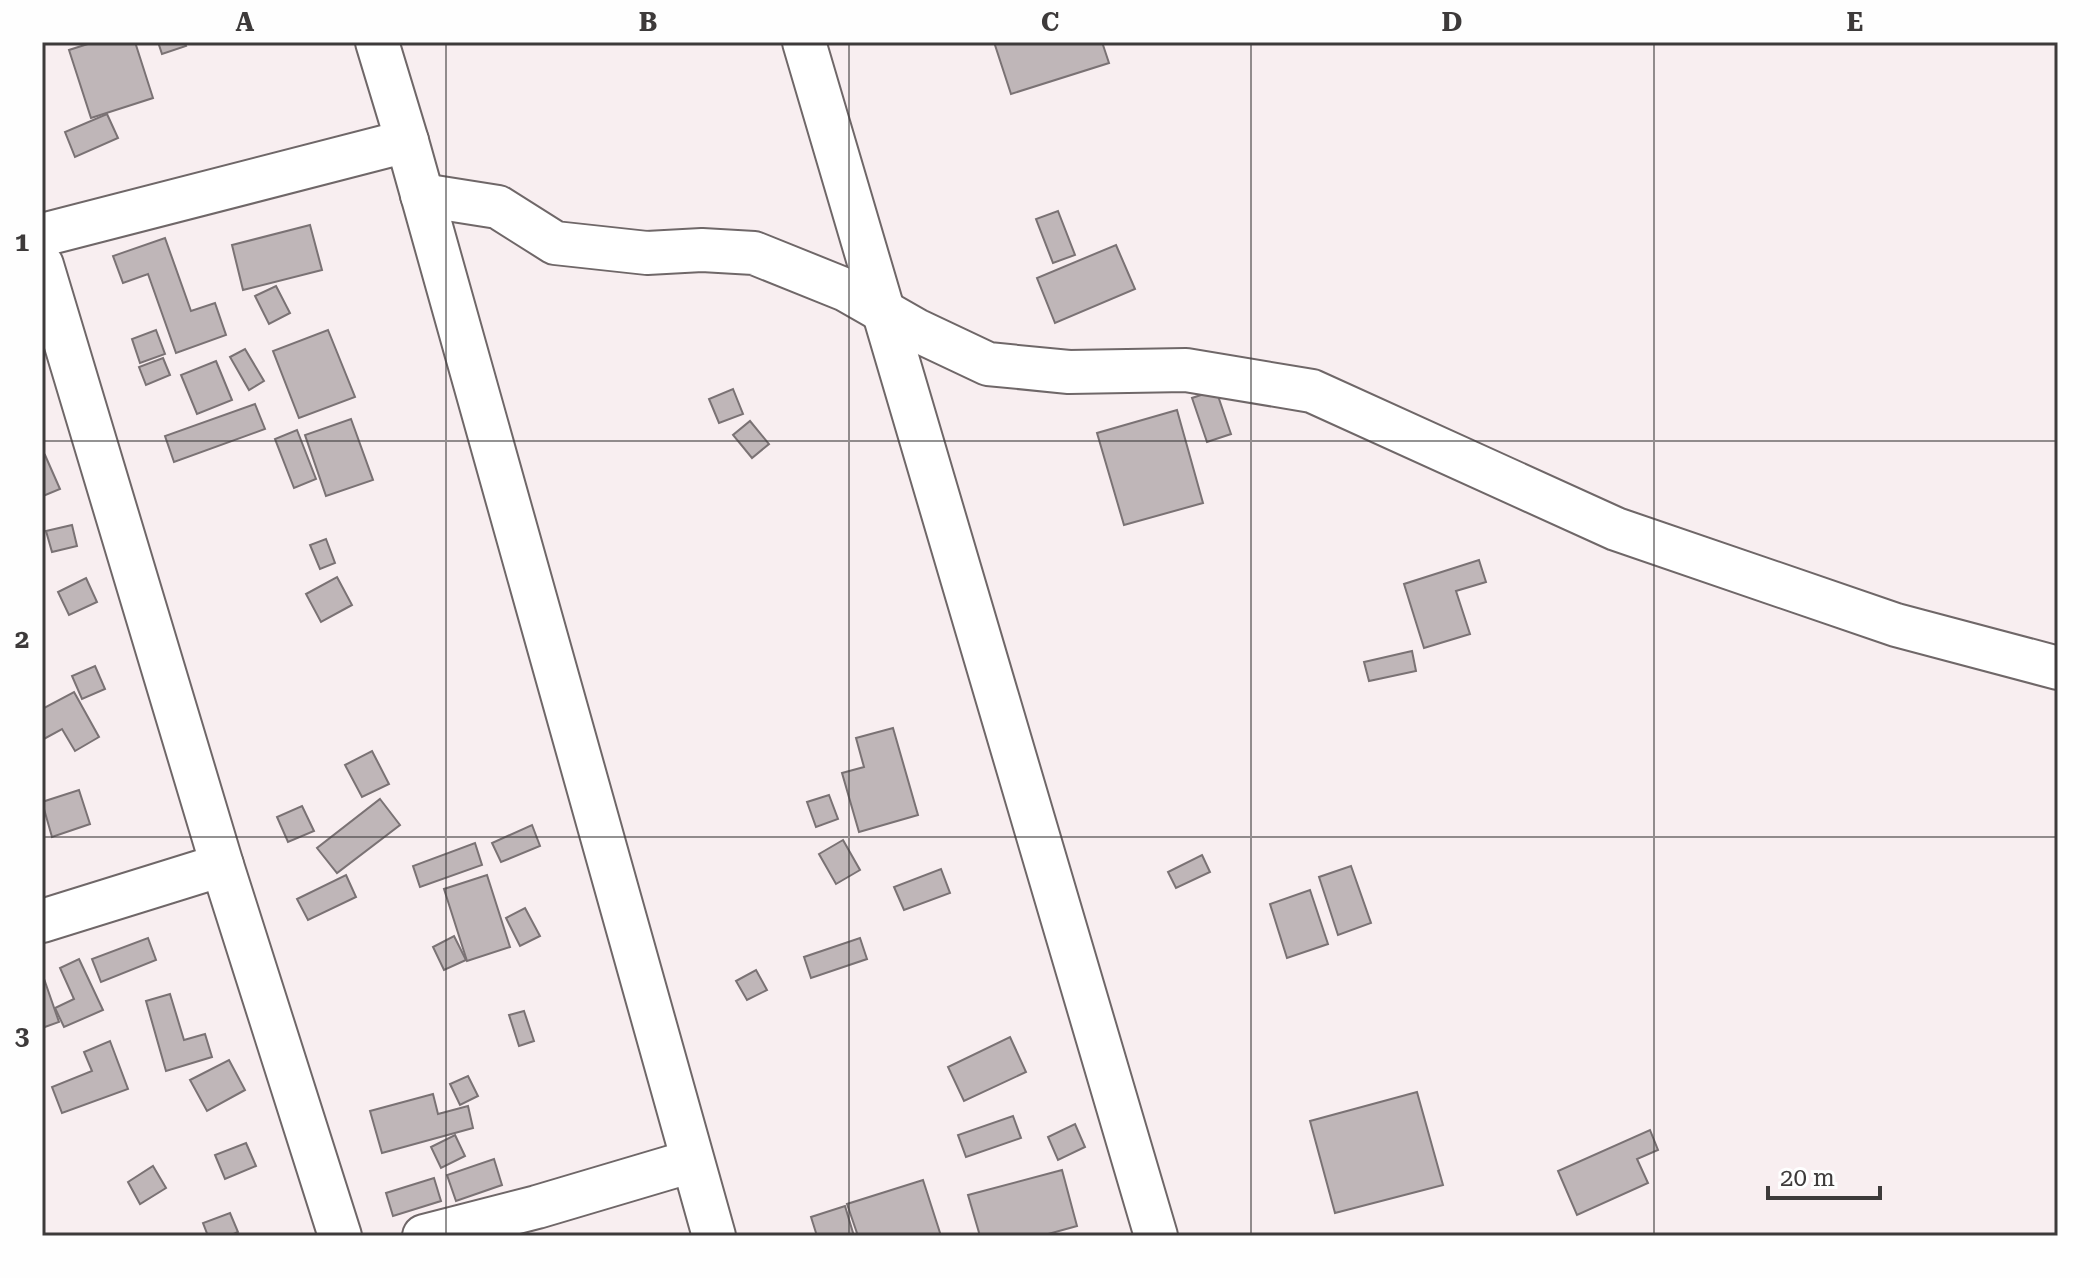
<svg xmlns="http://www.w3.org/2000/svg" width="2100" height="1278" font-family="'Roboto Serif',serif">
	<rect width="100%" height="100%" fill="#f8eef0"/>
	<g fill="#bfb6b8" stroke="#7a7274" stroke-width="2">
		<path d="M 94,42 L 135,42 L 153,98 L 91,118 L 69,50 Z"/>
		<path d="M 158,42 L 184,42 L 186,46 L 162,54 Z"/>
		<path d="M 994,42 L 1102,42 L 1109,63 L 1011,94 Z"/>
		<path d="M 107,114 L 118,138 L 75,157 L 65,132 Z"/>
		<path d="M 1058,211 L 1075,255 L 1053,263 L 1036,219 Z"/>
		<path d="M 310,225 L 322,270 L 243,290 L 232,245 Z"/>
		<path d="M 165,238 L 191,311 L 215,303 L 226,335 L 176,353 L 148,274 L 123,283 L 113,256 Z"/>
		<path d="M 1116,245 L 1135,289 L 1055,323 L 1037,278 Z"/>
		<path d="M 276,286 L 290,313 L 269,324 L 255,296 Z"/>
		<path d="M 156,330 L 165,354 L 140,363 L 132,339 Z"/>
		<path d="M 328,330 L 355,397 L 299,418 L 273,351 Z"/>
		<path d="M 245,349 L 264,381 L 249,390 L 230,357 Z"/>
		<path d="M 163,358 L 170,375 L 146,385 L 139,367 Z"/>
		<path d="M 216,361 L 232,400 L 197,414 L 181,375 Z"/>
		<path d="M 733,389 L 743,414 L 719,423 L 709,399 Z"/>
		<path d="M 1216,390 L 1231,434 L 1207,442 L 1192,398 Z"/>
		<path d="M 255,404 L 265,429 L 174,462 L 165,436 Z"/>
		<path d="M 1177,410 L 1203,503 L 1124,525 L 1097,433 Z"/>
		<path d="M 351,419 L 373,480 L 326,496 L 305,435 Z"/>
		<path d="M 750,421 L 769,444 L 752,458 L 733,435 Z"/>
		<path d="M 297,430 L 316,479 L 294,488 L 275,439 Z"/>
		<path d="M 45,455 L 60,489 L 43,496 L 42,457 Z"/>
		<path d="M 72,525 L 77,546 L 52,552 L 46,531 Z"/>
		<path d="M 326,539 L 335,563 L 320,569 L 310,545 Z"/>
		<path d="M 1479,560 L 1486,582 L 1456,591 L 1470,634 L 1424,648 L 1404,584 Z"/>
		<path d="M 337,577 L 352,605 L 321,622 L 306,594 Z"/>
		<path d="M 86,578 L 97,602 L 69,615 L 58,592 Z"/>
		<path d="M 1412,651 L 1416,671 L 1369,681 L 1364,662 Z"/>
		<path d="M 95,666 L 105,689 L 82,699 L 72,676 Z"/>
		<path d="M 74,692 L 99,737 L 75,751 L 62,729 L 42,740 L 42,709 Z"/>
		<path d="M 893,728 L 918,815 L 859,832 L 842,773 L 864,767 L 856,738 Z"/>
		<path d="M 372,751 L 389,784 L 362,797 L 345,765 Z"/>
		<path d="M 79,790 L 90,824 L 52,837 L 42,802 Z"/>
		<path d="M 829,795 L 838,819 L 816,827 L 807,802 Z"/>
		<path d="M 380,799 L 400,825 L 337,873 L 317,848 Z"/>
		<path d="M 302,806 L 314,831 L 288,842 L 277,817 Z"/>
		<path d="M 532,825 L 540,846 L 501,862 L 492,843 Z"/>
		<path d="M 843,840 L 860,870 L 836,884 L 819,854 Z"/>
		<path d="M 475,843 L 482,865 L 420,887 L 413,866 Z"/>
		<path d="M 1202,855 L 1210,872 L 1176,888 L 1168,872 Z"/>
		<path d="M 1351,866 L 1371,923 L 1338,935 L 1319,877 Z"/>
		<path d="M 941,869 L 950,893 L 904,910 L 894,887 Z"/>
		<path d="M 346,875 L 356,897 L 308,920 L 297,899 Z"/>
		<path d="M 487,875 L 510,947 L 467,961 L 444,889 Z"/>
		<path d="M 1310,890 L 1328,944 L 1287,958 L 1270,904 Z"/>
		<path d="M 525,908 L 540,936 L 520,946 L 506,918 Z"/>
		<path d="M 454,936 L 466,960 L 444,970 L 433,947 Z"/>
		<path d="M 148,938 L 156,960 L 101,982 L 92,959 Z"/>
		<path d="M 860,938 L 867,959 L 811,978 L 804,957 Z"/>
		<path d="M 79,959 L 103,1010 L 64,1027 L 55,1008 L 74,999 L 60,968 Z"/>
		<path d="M 756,970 L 767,990 L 747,1000 L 736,981 Z"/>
		<path d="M 42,973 L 59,1022 L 42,1028 Z"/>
		<path d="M 170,994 L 184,1040 L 205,1034 L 212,1057 L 166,1071 L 146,1001 Z"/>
		<path d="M 524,1011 L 534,1041 L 519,1046 L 509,1015 Z"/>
		<path d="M 1010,1037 L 1026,1072 L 964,1101 L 948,1067 Z"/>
		<path d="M 110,1041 L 128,1089 L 62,1113 L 52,1087 L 92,1071 L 84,1052 Z"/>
		<path d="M 229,1060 L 245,1090 L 207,1111 L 190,1080 Z"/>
		<path d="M 468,1076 L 478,1096 L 460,1105 L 450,1084 Z"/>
		<path d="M 1417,1092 L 1443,1185 L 1335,1213 L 1310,1121 Z"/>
		<path d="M 433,1094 L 438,1114 L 468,1106 L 473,1128 L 382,1153 L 370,1111 Z"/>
		<path d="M 1013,1116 L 1021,1138 L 966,1157 L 958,1135 Z"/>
		<path d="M 1075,1124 L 1085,1147 L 1058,1160 L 1048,1137 Z"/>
		<path d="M 1650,1130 L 1658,1150 L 1637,1159 L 1648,1183 L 1577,1215 L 1558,1171 Z"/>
		<path d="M 455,1135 L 465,1156 L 441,1168 L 431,1147 Z"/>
		<path d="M 246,1143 L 256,1166 L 225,1179 L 215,1155 Z"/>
		<path d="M 494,1159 L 502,1185 L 456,1201 L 447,1175 Z"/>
		<path d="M 153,1166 L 166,1188 L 140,1204 L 128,1182 Z"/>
		<path d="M 1062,1170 L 1077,1226 L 1041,1236 L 980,1236 L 968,1195 Z"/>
		<path d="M 434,1178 L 441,1201 L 393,1216 L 386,1193 Z"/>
		<path d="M 923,1180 L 941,1236 L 858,1236 L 847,1204 Z"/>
		<path d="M 845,1206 L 854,1236 L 817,1236 L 811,1217 Z"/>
		<path d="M 230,1213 L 238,1232 L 229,1236 L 208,1236 L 203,1223 Z"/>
	</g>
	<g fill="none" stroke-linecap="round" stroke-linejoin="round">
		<g stroke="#6f6768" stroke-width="46">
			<g id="street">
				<path d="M 377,42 L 407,141 L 714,1236"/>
				<path d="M 804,42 L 1156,1236"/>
				<path d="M 422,195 L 498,207 L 555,243 L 647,253 L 702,250 L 754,253 L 846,290 L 916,330 L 988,364 L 1069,372 L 1186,370 L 1312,391 L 1616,529 L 1896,625 L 2058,668"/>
				<path d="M 42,235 L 407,141"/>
				<path d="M 42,265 L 222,865 L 340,1236"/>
				<path d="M 42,921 L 222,865"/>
				<path d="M 424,1236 L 537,1207 L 692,1161"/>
			</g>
		</g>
		<use href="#street" stroke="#fff" stroke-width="42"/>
	</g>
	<path fill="none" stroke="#3d3a3a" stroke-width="2" stroke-opacity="0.55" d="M 446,42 L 446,1236M 849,42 L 849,1236M 1251,42 L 1251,1236M 1654,42 L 1654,1236M 42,441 L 2058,441M 42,837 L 2058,837"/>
	<rect width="2100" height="1278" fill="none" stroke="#fefefe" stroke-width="88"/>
	<path d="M1768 1186v12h112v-12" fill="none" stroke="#3d3a3a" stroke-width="4"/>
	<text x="1780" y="1186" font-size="24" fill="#3d3a3a" stroke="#fefefe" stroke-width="6" paint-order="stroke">20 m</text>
	<rect x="44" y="44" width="2012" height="1190" fill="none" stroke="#3d3a3a" stroke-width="3"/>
	<g font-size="26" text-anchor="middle" font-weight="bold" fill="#3d3a3a">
		<text x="245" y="31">A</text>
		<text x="648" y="31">B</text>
		<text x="1050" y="31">C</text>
		<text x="1452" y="31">D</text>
		<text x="1855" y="31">E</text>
		<text x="22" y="251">1</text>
		<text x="22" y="648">2</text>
		<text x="22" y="1045">3</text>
	</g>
</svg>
